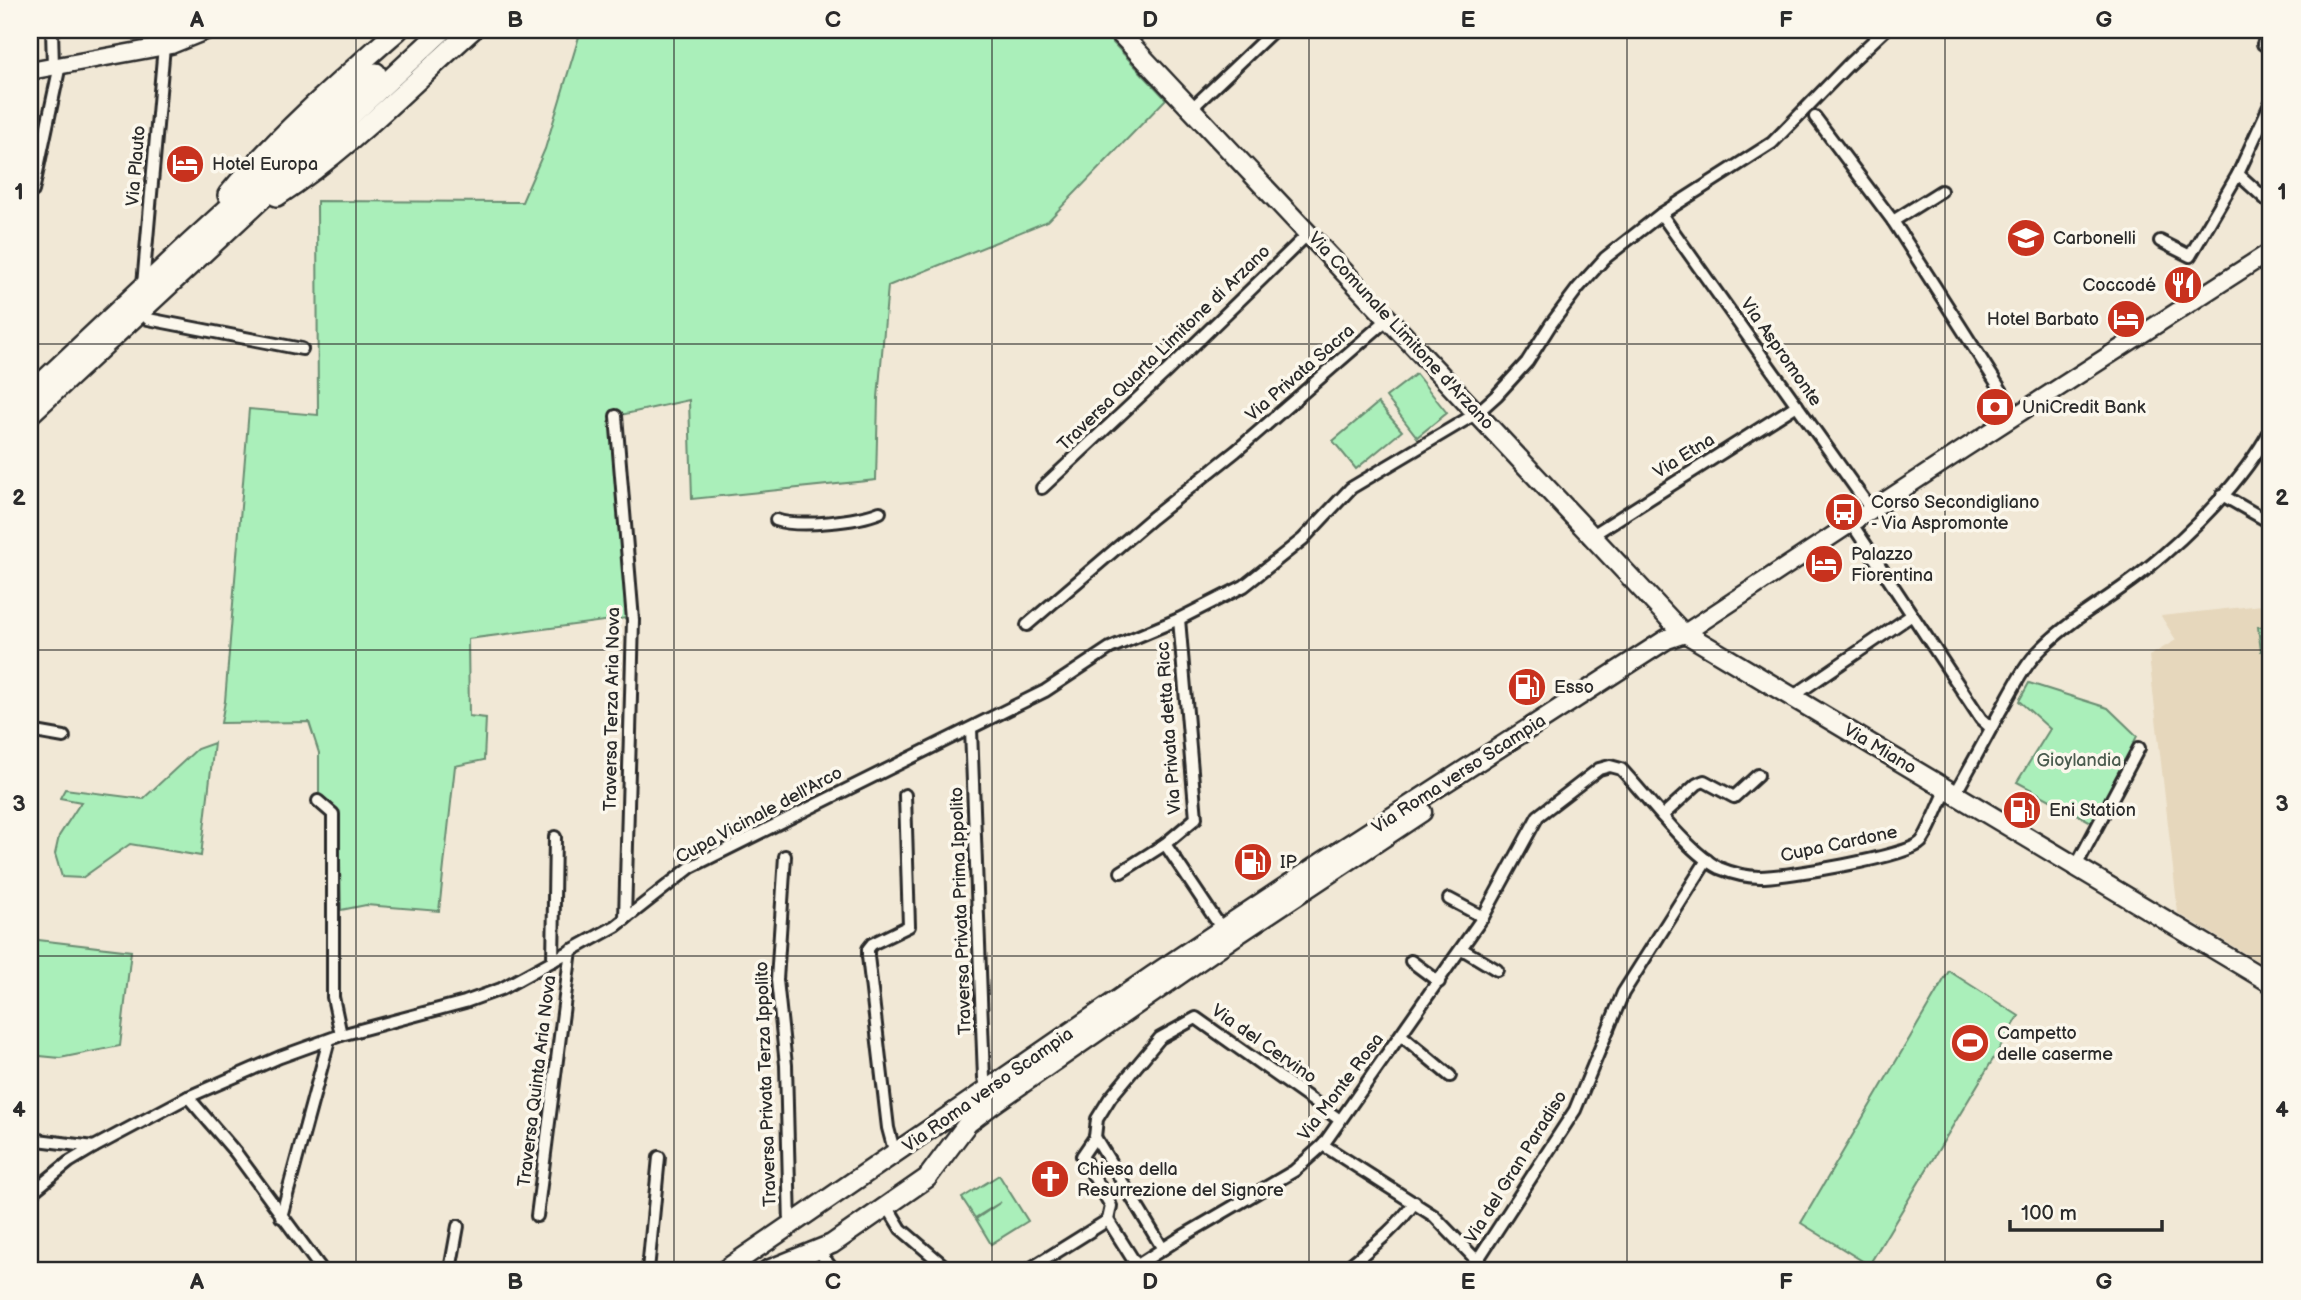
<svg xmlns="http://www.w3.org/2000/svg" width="2301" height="1300" font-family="'Balsamiq Sans',sans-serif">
	<rect width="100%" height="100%" fill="#f1e8d6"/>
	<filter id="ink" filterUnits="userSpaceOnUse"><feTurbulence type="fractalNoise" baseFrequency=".0143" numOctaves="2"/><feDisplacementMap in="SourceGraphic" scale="14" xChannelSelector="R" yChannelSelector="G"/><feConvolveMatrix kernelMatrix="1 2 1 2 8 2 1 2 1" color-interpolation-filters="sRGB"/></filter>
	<g filter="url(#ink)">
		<path fill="#e6d7bc" d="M 2271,604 L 2271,969 L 2178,913 L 2149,656 L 2176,640 L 2161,616 Z"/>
		<g fill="#aaefba" stroke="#6a8d72" stroke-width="2">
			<path d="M 581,30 L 1101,30 L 1166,99 L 1048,221 L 888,286 L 878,398 L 876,480 L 692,499 L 689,400 L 616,416 L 627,618 L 468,639 L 469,716 L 486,718 L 484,760 L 455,766 L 439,911 L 366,905 L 341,910 L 339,813 L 319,794 L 319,753 L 309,722 L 221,723 L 225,701 L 249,409 L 318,415 L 317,201 L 522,202 L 545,149 Z"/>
			<path d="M 1416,374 L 1447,413 L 1417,437 L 1386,397 Z"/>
			<path d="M 1378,403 L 1402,431 L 1356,469 L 1333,441 Z"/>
			<path d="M 2271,626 L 2271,650 L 2261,651 L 2258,627 Z"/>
			<path d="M 2029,683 L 2108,708 L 2137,736 L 2095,824 L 2017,782 L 2050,729 L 2019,701 Z"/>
			<path d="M 214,743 L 201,856 L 130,844 L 82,878 L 62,877 L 55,854 L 59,836 L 81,802 L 60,798 L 65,789 L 143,799 L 197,749 Z"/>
			<path d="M 30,939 L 131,951 L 120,1046 L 60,1058 L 30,1055 Z"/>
			<path d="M 1949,971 L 2019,1016 L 1869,1265 L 1801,1223 Z"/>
			<path d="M 999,1175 L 1028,1221 L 991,1244 L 976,1219 L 1001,1202 L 975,1218 L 962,1198 Z"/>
		</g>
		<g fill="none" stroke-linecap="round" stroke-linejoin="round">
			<g stroke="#2b2b2b" stroke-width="16">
				<g id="minor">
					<path d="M 52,30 L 53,66"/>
					<path d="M 170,30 L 171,45"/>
					<path d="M 2263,44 L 2271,49"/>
					<path d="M 1191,109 L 1274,30"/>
					<path d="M 1815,117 L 1893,221 L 2017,415"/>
					<path d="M 2238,174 L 2271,204"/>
					<path d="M 33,191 L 60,65"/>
					<path d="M 1661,214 L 1872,511"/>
					<path d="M 1893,221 L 1941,191"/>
					<path d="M 2160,241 L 2190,256 L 2238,174 L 2271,102"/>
					<path d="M 2259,259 L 2271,274"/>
					<path d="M 143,285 L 164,46"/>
					<path d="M 148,319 L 302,349"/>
					<path d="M 616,416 L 633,620 L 625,919"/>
					<path d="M 1042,488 L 1166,372 L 1309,233"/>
					<path d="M 2222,495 L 2271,523"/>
					<path d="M 776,520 C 799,528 858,521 880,512"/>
					<path d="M 1852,524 L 1981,719 L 1991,728"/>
					<path d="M 1591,536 L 1797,405"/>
					<path d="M 1179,619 L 1196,818 L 1165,844 L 1222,929"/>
					<path d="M 1027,625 L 1152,518 L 1236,451 L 1389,318"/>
					<path d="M 1792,697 L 1912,615"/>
					<path d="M 971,729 L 984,1078 L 987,1091"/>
					<path d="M 30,731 L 64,737"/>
					<path d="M 1955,794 C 1971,766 1986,738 2001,710 C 2013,689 2024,665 2042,648 C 2073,617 2111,598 2144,571 C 2190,534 2243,481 2271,429"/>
					<path d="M 318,801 L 333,814 L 333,997 L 341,1035"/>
					<path d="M 1662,816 L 1697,784 L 1704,781 L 1734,797 L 1758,775"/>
					<path d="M 785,856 L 777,980 L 786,1065 L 790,1226"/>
					<path d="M 2076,866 L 2139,748"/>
					<path d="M 1121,872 L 1165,844"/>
					<path d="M 1449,899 L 1483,917"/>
					<path d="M 1462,949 L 1497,970"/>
					<path d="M 553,961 L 555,837"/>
					<path d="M 1411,961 L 1439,982"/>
					<path d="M 1401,1035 L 1450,1076"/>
					<path d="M 188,1097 L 236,1153 L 322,1270"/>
					<path d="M 1095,1137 L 1097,1119 L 1110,1098 L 1160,1038 L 1196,1018 L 1340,1120"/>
					<path d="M 30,1139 L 94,1147"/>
					<path d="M 1323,1145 L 1434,1216 L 1486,1270"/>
					<path d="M 895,1154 L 888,1128 L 868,956 L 868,949 L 872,944 L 909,926 L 905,795"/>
					<path d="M 30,1194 L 69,1162 L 94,1147 L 188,1097 L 280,1057 L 341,1035 L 465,1002 L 501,989 L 616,926 L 691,867 L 1045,691 L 1110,648 L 1179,619 L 1244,586 L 1303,539 L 1351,488 L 1477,413 L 1497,395 L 1527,362 L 1551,324 L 1578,288 L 1605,258 L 1661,214 L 1772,143 L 1849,64 L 1885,30"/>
					<path d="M 887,1206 L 901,1229 L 949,1270"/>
					<path d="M 537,1216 L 571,950"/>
					<path d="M 281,1217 L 329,1040"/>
					<path d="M 818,1250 L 833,1270"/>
					<path d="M 1137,1266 L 1108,1220 L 1111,1206 L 1082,1156 L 1095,1137 L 1163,1249"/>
					<path d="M 450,1270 L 458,1226"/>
					<path d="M 648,1270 L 659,1157"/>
					<path d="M 1028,1270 L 1108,1220"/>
					<path d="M 1130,1270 L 1183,1236 L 1294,1171 L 1323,1145 L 1483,917 L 1538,816 L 1599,769 L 1610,766 L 1621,769 C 1646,795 1688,853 1719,868 C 1731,873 1746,877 1760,877 C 1784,877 1907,857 1921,842 C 1928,835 1941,800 1947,789"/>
					<path d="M 1344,1270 C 1369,1249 1396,1229 1415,1202"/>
					<path d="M 1471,1270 L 1575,1110 L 1623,993 L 1707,860"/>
				</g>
			</g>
			<g stroke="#2b2b2b" stroke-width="21">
				<g id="secondary">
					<path d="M 30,71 L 171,45 L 208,30"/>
					<path d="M 1685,633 L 1962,450 L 2271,251"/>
				</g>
			</g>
			<g stroke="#2b2b2b" stroke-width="23">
				<g id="primary">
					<path d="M 1117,30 L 1680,630 L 2271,983"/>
					<path d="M 725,1270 L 1152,976 L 1324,861 L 1667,639 L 1685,633"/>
					<path d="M 768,1270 L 832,1244 L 927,1178 L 968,1123 L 993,1104 L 1232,938 L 1422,812"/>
				</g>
			</g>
			<g stroke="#2b2b2b" stroke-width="24">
				<g id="trunk">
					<path d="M 228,195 C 279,134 339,82 398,30"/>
					<path d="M 277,196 C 349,149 408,87 472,30"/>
					<path d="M 30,394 L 188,245 L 376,73"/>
					<path d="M 30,414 L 443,30"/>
				</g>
			</g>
			<use href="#minor" stroke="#fbf7ec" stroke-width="10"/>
			<use href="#secondary" stroke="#fbf7ec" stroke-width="16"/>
			<use href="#primary" stroke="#fbf7ec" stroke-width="18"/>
			<use href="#trunk" stroke="#fbf7ec" stroke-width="19"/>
		</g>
	</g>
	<path fill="none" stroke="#2b2b2b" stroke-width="2" stroke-opacity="0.55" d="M 356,30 L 356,1270M 674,30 L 674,1270M 992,30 L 992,1270M 1309,30 L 1309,1270M 1627,30 L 1627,1270M 1945,30 L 1945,1270M 30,344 L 2271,344M 30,650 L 2271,650M 30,956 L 2271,956"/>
	<defs>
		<g id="hotel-disc" transform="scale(2.0125)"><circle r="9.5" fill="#c8321e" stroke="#fbf7ec"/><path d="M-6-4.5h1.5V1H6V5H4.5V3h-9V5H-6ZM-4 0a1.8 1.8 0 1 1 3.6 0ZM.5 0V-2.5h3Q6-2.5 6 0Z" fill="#fff"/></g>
		<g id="school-disc" transform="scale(2.0125)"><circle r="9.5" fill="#c8321e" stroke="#fbf7ec"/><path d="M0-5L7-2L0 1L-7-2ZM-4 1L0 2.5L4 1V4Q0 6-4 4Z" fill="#fff"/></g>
		<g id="restaurant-disc" transform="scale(2.0125)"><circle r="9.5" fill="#c8321e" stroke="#fbf7ec"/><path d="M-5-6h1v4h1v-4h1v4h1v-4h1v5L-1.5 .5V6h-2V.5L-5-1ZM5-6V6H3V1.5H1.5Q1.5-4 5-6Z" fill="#fff"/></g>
		<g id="bank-disc" transform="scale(2.0125)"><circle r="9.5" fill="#c8321e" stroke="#fbf7ec"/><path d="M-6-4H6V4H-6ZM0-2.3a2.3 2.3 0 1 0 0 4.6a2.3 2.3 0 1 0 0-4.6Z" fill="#fff"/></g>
		<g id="bus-disc" transform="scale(2.0125)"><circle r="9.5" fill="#c8321e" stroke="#fbf7ec"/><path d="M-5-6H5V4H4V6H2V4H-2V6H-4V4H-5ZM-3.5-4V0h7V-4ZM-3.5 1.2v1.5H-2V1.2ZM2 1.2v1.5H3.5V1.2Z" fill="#fff"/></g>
		<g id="fuel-disc" transform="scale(2.0125)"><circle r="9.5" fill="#c8321e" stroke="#fbf7ec"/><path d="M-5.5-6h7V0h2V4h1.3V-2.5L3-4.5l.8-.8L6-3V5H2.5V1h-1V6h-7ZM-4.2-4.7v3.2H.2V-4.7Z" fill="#fff"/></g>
		<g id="stadium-disc" transform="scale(2.0125)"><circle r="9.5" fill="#c8321e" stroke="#fbf7ec"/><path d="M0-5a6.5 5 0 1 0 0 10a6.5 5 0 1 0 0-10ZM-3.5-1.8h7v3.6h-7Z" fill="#fff"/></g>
		<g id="church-disc" transform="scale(2.0125)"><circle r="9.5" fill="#c8321e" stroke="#fbf7ec"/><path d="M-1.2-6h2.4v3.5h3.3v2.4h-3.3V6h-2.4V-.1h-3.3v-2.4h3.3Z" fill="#fff"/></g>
	</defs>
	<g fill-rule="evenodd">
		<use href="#hotel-disc" x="185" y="164"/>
		<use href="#school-disc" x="2026" y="238"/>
		<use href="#restaurant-disc" x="2183" y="285"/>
		<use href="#hotel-disc" x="2126" y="319"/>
		<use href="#bank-disc" x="1995" y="407"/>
		<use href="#bus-disc" x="1844" y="512"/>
		<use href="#hotel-disc" x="1824" y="564"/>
		<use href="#fuel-disc" x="1527" y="687"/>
		<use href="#fuel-disc" x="2022" y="810"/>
		<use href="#fuel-disc" x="1253" y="862"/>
		<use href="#stadium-disc" x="1970" y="1043"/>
		<use href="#church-disc" x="1050" y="1179"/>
	</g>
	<g text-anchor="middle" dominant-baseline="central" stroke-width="7" stroke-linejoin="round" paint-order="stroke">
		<g font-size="18" fill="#2b2b2b" stroke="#fbf7ec" text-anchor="start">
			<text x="212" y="164">Hotel Europa</text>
			<text x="2053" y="238">Carbonelli</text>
			<text x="2156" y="285" text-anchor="end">Coccodé</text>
			<text x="2099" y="319" text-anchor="end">Hotel Barbato</text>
			<text x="2022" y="407">UniCredit Bank</text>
			<text x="1871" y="502">Corso Secondigliano<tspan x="1871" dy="21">- Via Aspromonte</tspan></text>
			<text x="1851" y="554">Palazzo<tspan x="1851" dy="21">Fiorentina</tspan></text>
			<text x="1554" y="687">Esso</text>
			<text x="2049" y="810">Eni Station</text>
			<text x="1280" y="862">IP</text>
			<text x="1997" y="1033">Campetto<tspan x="1997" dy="21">delle caserme</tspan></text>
			<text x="1077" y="1169">Chiesa della<tspan x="1077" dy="21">Resurrezione del Signore</tspan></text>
		</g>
		<g font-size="18" fill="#2b2b2b" stroke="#fbf7ec">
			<text transform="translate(136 166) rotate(-85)">Via Plauto</text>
			<text transform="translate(1401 331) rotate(47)">Via Comunale Limitone d'Arzano</text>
			<text transform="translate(1164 348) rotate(-44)">Traversa Quarta Limitone di Arzano</text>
			<text transform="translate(1781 352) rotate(55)">Via Aspromonte</text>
			<text transform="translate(1300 373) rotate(-41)">Via Privata Sacra</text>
			<text transform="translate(1684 456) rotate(-32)">Via Etna</text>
			<text transform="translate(612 709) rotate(-89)">Traversa Terza Aria Nova</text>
			<text transform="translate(1169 728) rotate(-94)">Via Privata detta Ricc</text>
			<text transform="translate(1880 749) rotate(31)">Via Miano</text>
			<text transform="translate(1459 774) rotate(-33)">Via Roma verso Scampia</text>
			<text transform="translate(759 815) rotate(-28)">Cupa Vicinale dell'Arco</text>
			<text transform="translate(1839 844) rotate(-12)">Cupa Cardone</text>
			<text transform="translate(961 911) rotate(-92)">Traversa Privata Prima Ippolito</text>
			<text transform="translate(1264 1044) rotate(35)">Via del Cervino</text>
			<text transform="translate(537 1081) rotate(-83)">Traversa Quinta Aria Nova</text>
			<text transform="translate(766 1084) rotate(-92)">Traversa Privata Terza Ippolito</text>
			<text transform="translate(1341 1087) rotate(-53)">Via Monte Rosa</text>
			<text transform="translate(988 1090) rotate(-35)">Via Roma verso Scampia</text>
			<text transform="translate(1516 1167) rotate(-58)">Via del Gran Paradiso</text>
		</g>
		<g font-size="18" fill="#4b5c4f" stroke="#fbf7ec">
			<text x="2079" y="760">Gioylandia</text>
		</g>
	</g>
	<rect width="2301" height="1300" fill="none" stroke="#fbf7ec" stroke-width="77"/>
	<path d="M2010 1220v10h152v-10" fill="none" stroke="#2b2b2b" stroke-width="3.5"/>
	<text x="2021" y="1220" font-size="21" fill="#2b2b2b" stroke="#fbf7ec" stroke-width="5" paint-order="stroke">100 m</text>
	<rect x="38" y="38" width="2224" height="1224" fill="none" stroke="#2b2b2b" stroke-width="2.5"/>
	<g font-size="23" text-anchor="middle" font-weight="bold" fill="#2b2b2b">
		<text x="197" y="27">A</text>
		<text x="515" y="27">B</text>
		<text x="833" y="27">C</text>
		<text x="1150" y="27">D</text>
		<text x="1468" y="27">E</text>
		<text x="1786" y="27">F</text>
		<text x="2104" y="27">G</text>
		<text x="19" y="199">1</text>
		<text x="2282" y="199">1</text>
		<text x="19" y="505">2</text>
		<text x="2282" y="505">2</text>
		<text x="19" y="811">3</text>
		<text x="2282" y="811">3</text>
		<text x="19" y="1117">4</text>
		<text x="2282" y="1117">4</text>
		<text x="197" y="1289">A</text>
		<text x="515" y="1289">B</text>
		<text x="833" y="1289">C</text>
		<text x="1150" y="1289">D</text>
		<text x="1468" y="1289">E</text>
		<text x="1786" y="1289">F</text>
		<text x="2104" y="1289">G</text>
	</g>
</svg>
